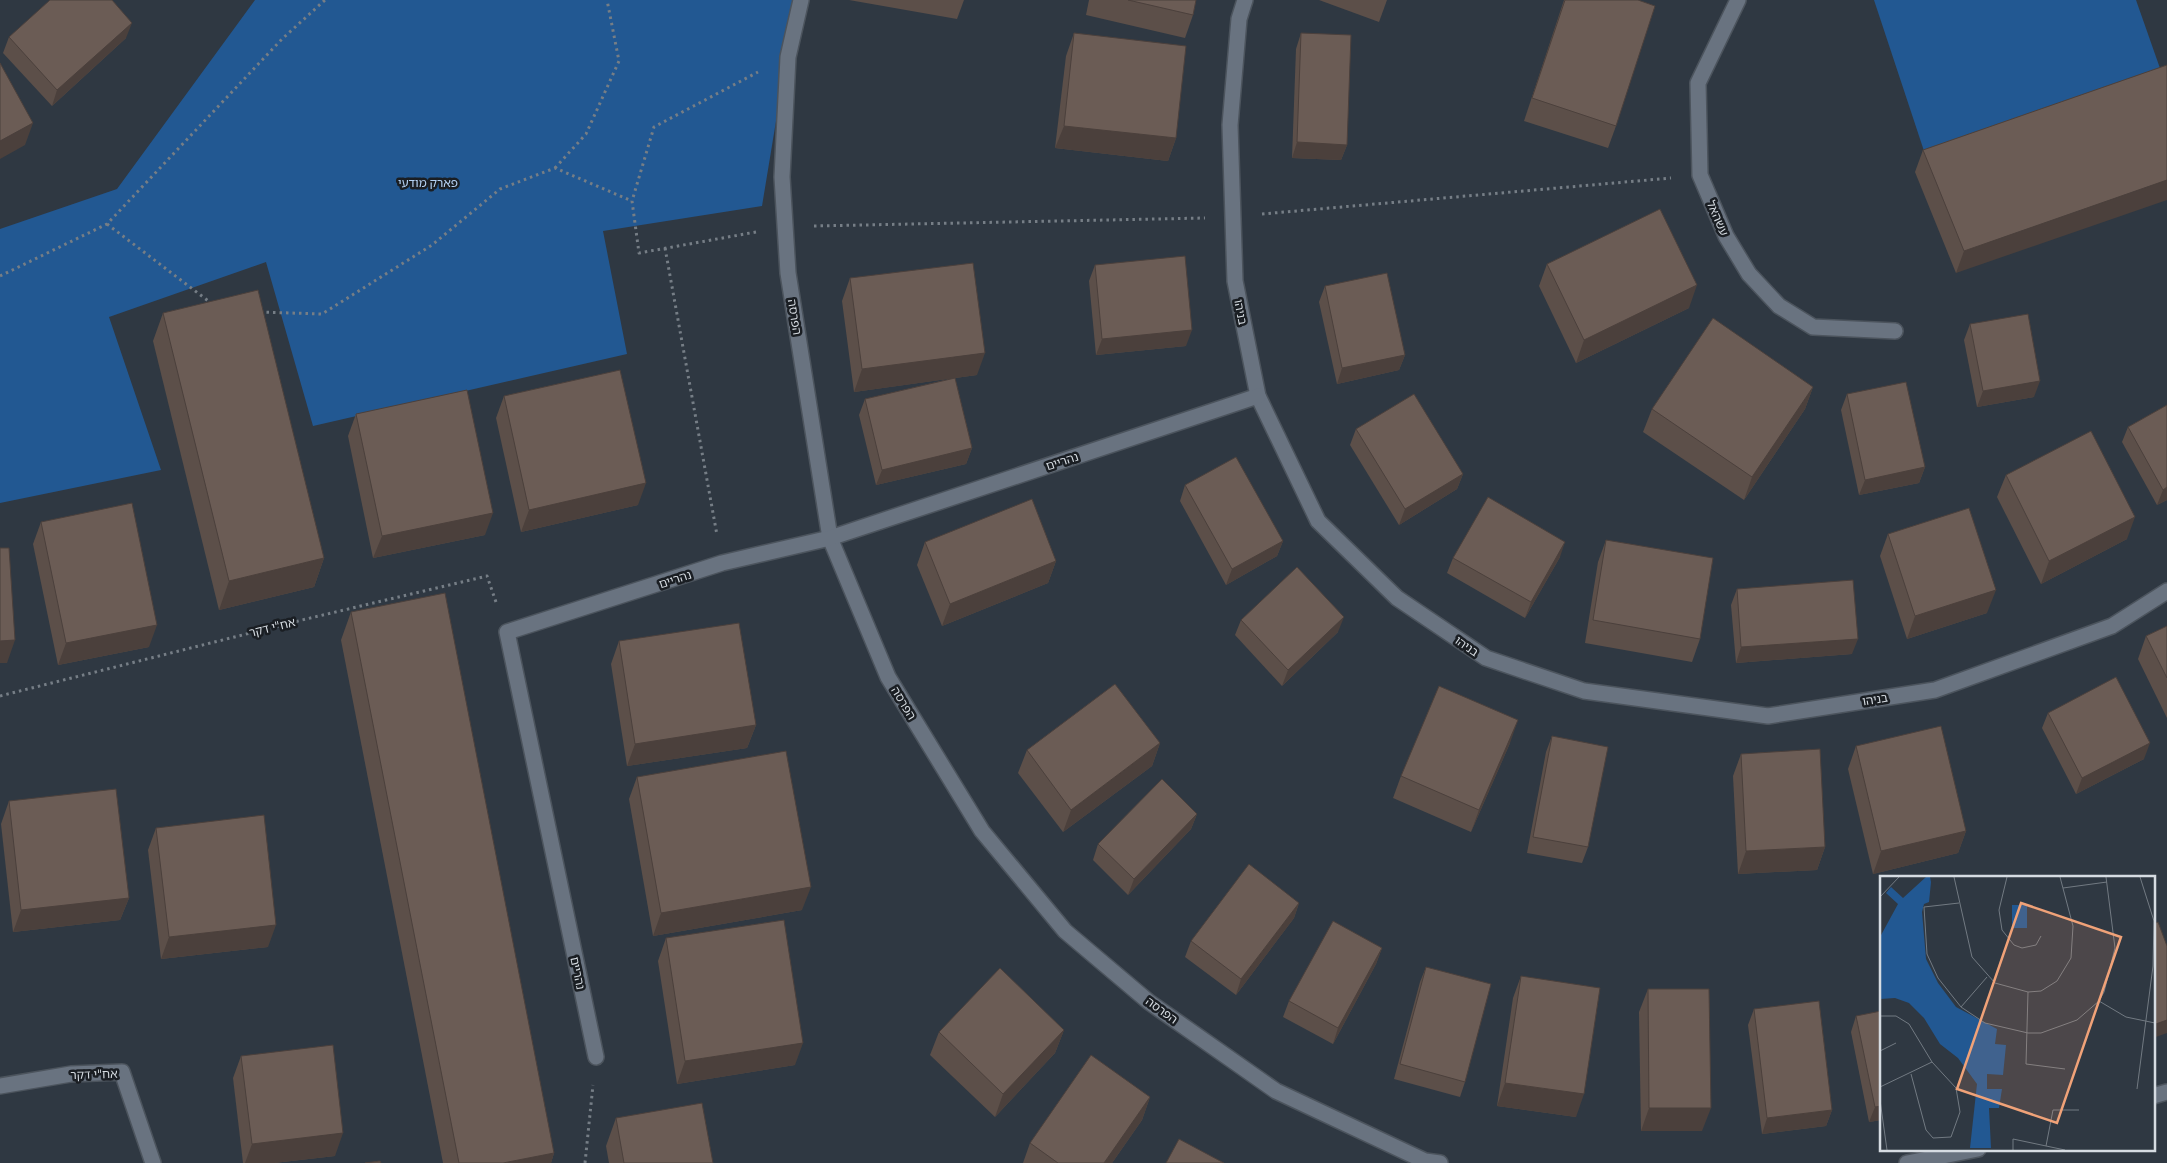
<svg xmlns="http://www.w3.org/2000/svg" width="2167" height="1163" font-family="'IBM Plex Sans','Noto Sans Hebrew',sans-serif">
	<rect width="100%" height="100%" fill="#2f3842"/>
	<g fill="#225892">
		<path d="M 255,0 L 796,0 L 762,206 L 603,231 L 627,354 L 313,426 L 266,262 L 109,317 L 161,470 L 0,503 L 0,229 L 117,189 Z"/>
		<path d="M 1874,0 L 2136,0 L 2162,74 L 1926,157 Z"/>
	</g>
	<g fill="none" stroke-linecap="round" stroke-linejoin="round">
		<g stroke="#4c545d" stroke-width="18">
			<g id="minor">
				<path d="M 801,0 L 788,57 L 782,177 L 788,273 L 830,538 L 888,677 L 982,831 L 1065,931 L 1149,1002 L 1276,1091 L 1425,1161 L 1440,1163"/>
				<path d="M 1245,0 L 1239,19 L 1230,125 L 1235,281 L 1258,396 L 1318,521 L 1397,598 L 1486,658 L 1584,691 L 1768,716 L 1935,690 L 2112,626 L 2167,591"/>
				<path d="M 1738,0 L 1698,83 L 1700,175 L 1726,236 L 1749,274 L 1779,306 L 1813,327 L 1895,331"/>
				<path d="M 596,1057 L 507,632 L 722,563 L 830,538 L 1258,396"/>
				<path d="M 0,1086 L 71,1074 L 122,1072 L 153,1163"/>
				<path d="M 2153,1096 L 2167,1092"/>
				<path d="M 1907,1163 L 1978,1149"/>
			</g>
		</g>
		<g stroke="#767e86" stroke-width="3" stroke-dasharray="2.5 4" stroke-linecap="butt">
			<path d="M 555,168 L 586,134 L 619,61 L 607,0"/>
			<path d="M 1262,214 L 1671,178"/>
			<path d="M 107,224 L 211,303"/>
			<path d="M 814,226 L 1205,218"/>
			<path d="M 756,232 L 639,253 L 632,201 L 654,127 L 758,72"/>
			<path d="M 665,248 L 717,535"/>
			<path d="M 0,276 L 107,224 L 282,39 L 325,0"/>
			<path d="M 260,312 L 322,314 L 432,245 L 500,189 L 555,168 L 632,201"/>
			<path d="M 0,696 L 302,620 L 487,576 L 497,605"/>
			<path d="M 585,1163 L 593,1085"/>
		</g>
		<use href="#minor" stroke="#697380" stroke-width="15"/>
	</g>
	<g fill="#5c4f49">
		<path d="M 849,0 L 964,0 L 957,19 Z"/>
		<path d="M 1089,0 L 1196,0 L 1193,15 L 1185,38 L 1086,15 Z"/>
		<path d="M 1319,0 L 1387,0 L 1379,22 Z"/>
		<path d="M 1564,0 L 1565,0 L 1616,126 L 1608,148 L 1524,121 Z"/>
		<path d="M 1074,33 L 1176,138 L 1168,161 L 1055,148 L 1066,56 Z"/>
		<path d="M 1301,33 L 1347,145 L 1341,160 L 1292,158 L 1296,49 Z"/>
		<path d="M 9,37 L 126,38 L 52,106 L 3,53 Z"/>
		<path d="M 2167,65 L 1956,273 L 1915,172 L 1923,150 Z"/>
		<path d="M 1547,264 L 1689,308 L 1576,363 L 1539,286 Z"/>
		<path d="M 1095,265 L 1186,346 L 1096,355 L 1089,281 Z"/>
		<path d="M 850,278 L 977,375 L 955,378 L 972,448 L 966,464 L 876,485 L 859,415 L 865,399 L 954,378 L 854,392 L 842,301 Z"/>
		<path d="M 1325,286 L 1405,355 L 1399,370 L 1337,384 L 1319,302 Z"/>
		<path d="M 163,313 L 324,558 L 314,587 L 219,610 L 153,341 Z"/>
		<path d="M 1970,324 L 2034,397 L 1977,407 L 1964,340 Z"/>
		<path d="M 1813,387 L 1805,409 L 1744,500 L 1643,432 L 1652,409 Z"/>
		<path d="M 1847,394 L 1925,467 L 1919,483 L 1859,495 L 1841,410 Z"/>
		<path d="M 504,396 L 638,505 L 521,532 L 496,418 Z"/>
		<path d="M 2167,405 L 2167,500 L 2157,505 L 2122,442 L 2128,427 Z"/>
		<path d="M 356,414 L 485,535 L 373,558 L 348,436 Z"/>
		<path d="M 1356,429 L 1463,474 L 1457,489 L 1399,525 L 1350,445 Z"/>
		<path d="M 2006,475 L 2127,539 L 2041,584 L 1997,497 Z"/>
		<path d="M 1185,485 L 1283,541 L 1277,556 L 1226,585 L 1180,501 Z"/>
		<path d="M 41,522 L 149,647 L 58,665 L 33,544 Z"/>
		<path d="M 1888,534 L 1987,613 L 1907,639 L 1880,556 Z"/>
		<path d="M 1606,540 L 1700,639 L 1692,662 L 1585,643 L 1598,562 Z"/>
		<path d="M 925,542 L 1056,561 L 1048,583 L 942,626 L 917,565 Z"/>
		<path d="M 1560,557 L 1525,618 L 1447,573 L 1453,558 Z"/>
		<path d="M 1737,589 L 1852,654 L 1736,663 L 1731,605 Z"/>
		<path d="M 351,612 L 554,1153 L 551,1163 L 443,1163 L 341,640 Z"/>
		<path d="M 1241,620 L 1338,632 L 1282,686 L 1235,635 Z"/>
		<path d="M 2167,626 L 2167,718 L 2138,659 L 2146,636 Z"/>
		<path d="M 619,641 L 756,725 L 747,748 L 627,766 L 611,664 Z"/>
		<path d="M 2048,713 L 2144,759 L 2076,794 L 2042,728 Z"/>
		<path d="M 1552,736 L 1588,847 L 1582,863 L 1527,853 L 1546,752 Z"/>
		<path d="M 1160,743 L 1152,766 L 1063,832 L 1018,773 L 1027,750 Z"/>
		<path d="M 1510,743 L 1471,832 L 1393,798 L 1401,776 Z"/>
		<path d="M 1856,746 L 1966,831 L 1958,853 L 1873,874 L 1848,769 Z"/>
		<path d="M 1741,754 L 1825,847 L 1817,870 L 1738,874 L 1733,776 Z"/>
		<path d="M 637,777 L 802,910 L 653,936 L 629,799 Z"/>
		<path d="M 9,801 L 129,898 L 120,920 L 13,932 L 1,824 Z"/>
		<path d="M 1197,814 L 1191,829 L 1128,895 L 1093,860 L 1098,844 Z"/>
		<path d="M 156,828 L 268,947 L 161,959 L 148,850 Z"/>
		<path d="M 1299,903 L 1294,918 L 1236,995 L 1185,957 L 1191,941 Z"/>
		<path d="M 666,938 L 795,1065 L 677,1084 L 658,961 Z"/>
		<path d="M 1382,948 L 1376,964 L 1333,1044 L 1283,1017 L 1289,1001 Z"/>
		<path d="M 1426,967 L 1465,1082 L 1460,1097 L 1394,1079 L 1420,982 Z"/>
		<path d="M 1521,976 L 1576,1117 L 1497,1106 L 1513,998 Z"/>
		<path d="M 1648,989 L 1702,1131 L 1641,1131 L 1639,1012 Z"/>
		<path d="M 1754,1009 L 1832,1110 L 1826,1126 L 1762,1134 L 1748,1025 Z"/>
		<path d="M 1856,1016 L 1881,1120 L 1869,1122 L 1851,1032 Z"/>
		<path d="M 1064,1030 L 1055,1053 L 995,1117 L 930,1055 L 939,1032 Z"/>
		<path d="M 241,1056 L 335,1156 L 274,1163 L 243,1163 L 233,1078 Z"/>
		<path d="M 1150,1097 L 1142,1120 L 1112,1163 L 1023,1163 L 1030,1143 Z"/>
		<path d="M 616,1118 L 713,1163 L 609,1163 L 606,1146 Z"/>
	</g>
	<g fill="#4b403c">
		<path d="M 132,23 L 126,38 L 52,106 L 57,90 Z"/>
		<path d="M 33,123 L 25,145 L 0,159 L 0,141 Z"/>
		<path d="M 1064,126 L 1176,138 L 1168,161 L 1055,148 Z"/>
		<path d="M 1297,142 L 1347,145 L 1341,160 L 1292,158 Z"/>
		<path d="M 2167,180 L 2167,200 L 1956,273 L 1964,251 Z"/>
		<path d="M 1697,285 L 1689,308 L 1576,363 L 1584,340 Z"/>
		<path d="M 1192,330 L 1186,346 L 1096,355 L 1102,339 Z"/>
		<path d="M 985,353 L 977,375 L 854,392 L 862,369 Z"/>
		<path d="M 1405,355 L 1399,370 L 1337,384 L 1342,368 Z"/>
		<path d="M 2040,381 L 2034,397 L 1977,407 L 1983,391 Z"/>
		<path d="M 1813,387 L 1805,409 L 1744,500 L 1752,477 Z"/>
		<path d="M 972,448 L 966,464 L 876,485 L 882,470 Z"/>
		<path d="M 1925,467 L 1919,483 L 1859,495 L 1865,480 Z"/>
		<path d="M 1463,474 L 1457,489 L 1399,525 L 1405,509 Z"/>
		<path d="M 646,483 L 638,505 L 521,532 L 529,510 Z"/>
		<path d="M 2167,487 L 2167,500 L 2157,505 L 2163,490 Z"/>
		<path d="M 493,513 L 485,535 L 373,558 L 382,536 Z"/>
		<path d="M 2135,517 L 2127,539 L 2041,584 L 2049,561 Z"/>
		<path d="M 1283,541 L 1277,556 L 1226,585 L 1232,569 Z"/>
		<path d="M 1565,542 L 1560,557 L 1525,618 L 1531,602 Z"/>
		<path d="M 324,558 L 314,587 L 219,610 L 229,581 Z"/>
		<path d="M 1056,561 L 1048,583 L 942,626 L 950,604 Z"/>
		<path d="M 1996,590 L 1987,613 L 1907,639 L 1915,616 Z"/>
		<path d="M 1344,617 L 1338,632 L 1282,686 L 1288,670 Z"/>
		<path d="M 157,625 L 149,647 L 58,665 L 66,643 Z"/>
		<path d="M 1858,639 L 1852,654 L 1736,663 L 1741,647 Z"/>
		<path d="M 15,640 L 7,663 L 0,663 L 0,641 Z"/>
		<path d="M 1518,720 L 1510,743 L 1471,832 L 1479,810 Z"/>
		<path d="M 756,725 L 747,748 L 627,766 L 635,744 Z"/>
		<path d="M 1160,743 L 1152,766 L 1063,832 L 1071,810 Z"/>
		<path d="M 2150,743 L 2144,759 L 2076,794 L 2082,778 Z"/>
		<path d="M 1197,814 L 1191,829 L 1128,895 L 1134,879 Z"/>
		<path d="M 1966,831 L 1958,853 L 1873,874 L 1881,851 Z"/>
		<path d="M 1825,847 L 1817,870 L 1738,874 L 1746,851 Z"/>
		<path d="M 811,887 L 802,910 L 653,936 L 661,913 Z"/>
		<path d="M 129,898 L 120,920 L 13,932 L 21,910 Z"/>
		<path d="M 1299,903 L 1294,918 L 1236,995 L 1241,979 Z"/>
		<path d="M 276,925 L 268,947 L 161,959 L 169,937 Z"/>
		<path d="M 1382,948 L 1376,964 L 1333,1044 L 1338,1028 Z"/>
		<path d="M 2167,1020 L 2167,1033 L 2153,1038 L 2153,1025 Z"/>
		<path d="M 1064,1030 L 1055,1053 L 995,1117 L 1003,1094 Z"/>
		<path d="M 803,1043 L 795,1065 L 677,1084 L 685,1061 Z"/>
		<path d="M 1505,1083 L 1584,1094 L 1576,1117 L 1497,1106 Z"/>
		<path d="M 1150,1097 L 1142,1120 L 1112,1163 L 1104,1163 Z"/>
		<path d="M 1881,1106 L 1881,1120 L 1869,1122 L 1875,1107 Z"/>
		<path d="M 1649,1108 L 1711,1108 L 1702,1131 L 1641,1131 Z"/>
		<path d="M 1832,1110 L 1826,1126 L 1762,1134 L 1767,1118 Z"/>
		<path d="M 343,1133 L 335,1156 L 274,1163 L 245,1163 L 252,1144 Z"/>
		<path d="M 554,1153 L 551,1163 L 503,1163 Z"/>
	</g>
	<g fill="#6b5c55" stroke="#4b403c">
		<path d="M 50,0 L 112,0 L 132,23 L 57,90 L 9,37 Z"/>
		<path d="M 1128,0 L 1196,0 L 1193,15 Z"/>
		<path d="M 1565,0 L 1638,0 L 1655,6 L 1616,126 L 1532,98 Z"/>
		<path d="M 1074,33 L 1186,46 L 1176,138 L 1064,126 Z"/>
		<path d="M 1301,33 L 1351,35 L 1347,145 L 1297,142 Z"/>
		<path d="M 0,63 L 33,123 L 0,141 Z"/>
		<path d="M 2167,65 L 2167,180 L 1964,251 L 1923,150 Z"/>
		<path d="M 1660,209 L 1697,285 L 1584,340 L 1547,264 Z"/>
		<path d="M 1185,256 L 1192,330 L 1102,339 L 1095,265 Z"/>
		<path d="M 973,263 L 985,353 L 862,369 L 850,278 Z"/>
		<path d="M 1387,273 L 1405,355 L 1342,368 L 1325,286 Z"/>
		<path d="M 258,290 L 324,558 L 229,581 L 163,313 Z"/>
		<path d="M 2028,314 L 2040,381 L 1983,391 L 1970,324 Z"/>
		<path d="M 1713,318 L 1813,387 L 1752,477 L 1652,409 Z"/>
		<path d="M 620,370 L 646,483 L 529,510 L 504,396 Z"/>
		<path d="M 955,378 L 972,448 L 882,470 L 865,399 Z"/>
		<path d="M 1906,382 L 1925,467 L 1865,480 L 1847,394 Z"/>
		<path d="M 467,390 L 493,513 L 382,536 L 356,414 Z"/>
		<path d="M 1414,394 L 1463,474 L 1405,509 L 1356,429 Z"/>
		<path d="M 2167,405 L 2167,487 L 2163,490 L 2128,427 Z"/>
		<path d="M 2091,431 L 2135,517 L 2049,561 L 2006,475 Z"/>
		<path d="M 1236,457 L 1283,541 L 1232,569 L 1185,485 Z"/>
		<path d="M 1488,497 L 1565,542 L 1531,602 L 1453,558 Z"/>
		<path d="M 1032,499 L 1056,561 L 950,604 L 925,542 Z"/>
		<path d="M 132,503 L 157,625 L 66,643 L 41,522 Z"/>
		<path d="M 1969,508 L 1996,590 L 1915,616 L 1888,534 Z"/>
		<path d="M 1606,540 L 1713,558 L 1700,639 L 1593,620 Z"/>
		<path d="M 0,548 L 9,548 L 15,640 L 0,641 Z"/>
		<path d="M 1297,567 L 1344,617 L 1288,670 L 1241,620 Z"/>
		<path d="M 1853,580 L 1858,639 L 1741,647 L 1737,589 Z"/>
		<path d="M 445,593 L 554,1153 L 503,1163 L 459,1163 L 351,612 Z"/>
		<path d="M 739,623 L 756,725 L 635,744 L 619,641 Z"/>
		<path d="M 2167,626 L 2167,678 L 2146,636 Z"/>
		<path d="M 2116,677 L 2150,743 L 2082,778 L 2048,713 Z"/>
		<path d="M 1115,684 L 1160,743 L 1071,810 L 1027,750 Z"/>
		<path d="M 1439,686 L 1518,720 L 1479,810 L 1401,776 Z"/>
		<path d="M 1941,726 L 1966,831 L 1881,851 L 1856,746 Z"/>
		<path d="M 1552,736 L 1608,747 L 1588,847 L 1533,837 Z"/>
		<path d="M 1820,749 L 1825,847 L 1746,851 L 1741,754 Z"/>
		<path d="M 786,751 L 811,887 L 661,913 L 637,777 Z"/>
		<path d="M 1162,779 L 1197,814 L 1134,879 L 1098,844 Z"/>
		<path d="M 116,789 L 129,898 L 21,910 L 9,801 Z"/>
		<path d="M 264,815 L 276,925 L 169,937 L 156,828 Z"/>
		<path d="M 1249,864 L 1299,903 L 1241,979 L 1191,941 Z"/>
		<path d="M 784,920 L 803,1043 L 685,1061 L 666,938 Z"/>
		<path d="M 1333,921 L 1382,948 L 1338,1028 L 1289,1001 Z"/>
		<path d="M 2158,922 L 2167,946 L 2167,1020 L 2153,1025 L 2153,924 Z"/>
		<path d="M 1426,967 L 1491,984 L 1465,1082 L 1400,1064 Z"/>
		<path d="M 1000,968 L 1064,1030 L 1003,1094 L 939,1032 Z"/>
		<path d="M 1521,976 L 1600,988 L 1584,1094 L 1505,1083 Z"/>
		<path d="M 1648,989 L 1709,989 L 1711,1108 L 1649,1108 Z"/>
		<path d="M 1819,1001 L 1832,1110 L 1767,1118 L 1754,1009 Z"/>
		<path d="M 1881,1011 L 1881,1106 L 1875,1107 L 1856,1016 Z"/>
		<path d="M 333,1045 L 343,1133 L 252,1144 L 241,1056 Z"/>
		<path d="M 1091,1055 L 1150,1097 L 1104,1163 L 1058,1163 L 1030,1143 Z"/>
		<path d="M 702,1103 L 713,1163 L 624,1163 L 616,1118 Z"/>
		<path d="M 1179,1139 L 1224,1163 L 1166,1163 Z"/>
		<path d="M 380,1161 L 381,1163 L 365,1163 Z"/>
	</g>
	<g text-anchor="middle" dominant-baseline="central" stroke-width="5" stroke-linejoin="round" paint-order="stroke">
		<g font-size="12" fill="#b5d2f4" stroke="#1a1e23">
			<text x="428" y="182">פארק מודעי</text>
		</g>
		<g font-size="12" fill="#d6dce2" stroke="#1a1e23">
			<text transform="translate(1718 218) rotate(67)">עשהאל</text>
			<text transform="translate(1241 312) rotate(79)">בניהו</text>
			<text transform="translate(795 317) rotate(81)">הפרסה</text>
			<text transform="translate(1062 461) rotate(-18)">נהריים</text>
			<text transform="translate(675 579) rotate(-18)">נהריים</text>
			<text transform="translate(272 627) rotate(-14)">אח"י דקר</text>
			<text transform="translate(1467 646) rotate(35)">בניהו</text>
			<text transform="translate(1875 699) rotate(-9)">בניהו</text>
			<text transform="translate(904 703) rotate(59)">הפרסה</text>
			<text transform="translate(578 973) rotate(78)">נהריים</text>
			<text transform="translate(1162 1010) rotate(36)">הפרסה</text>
			<text transform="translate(94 1074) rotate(-2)">אח"י דקר</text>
		</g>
	</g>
	<g transform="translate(1880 876)">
		<rect width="275" height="275" fill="#2f3842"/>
		<path d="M 46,1 L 50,1 L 51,6 L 49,26 L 44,28 L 42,36 L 46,83 L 58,107 L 76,131 L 117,153 L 115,168 L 126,169 L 123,199 L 107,198 L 107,213 L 122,213 L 119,232 L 109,232 L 111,272 L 90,272 L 97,208 L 78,182 L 60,168 L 44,142 L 29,127 L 15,122 L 0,123 L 0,61 L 18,28 L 6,17 L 11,11 L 23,22 ZM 132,29 L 147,29 L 147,52 L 132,52 Z" fill="#225892"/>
		<path fill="none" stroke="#727a82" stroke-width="1" d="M 74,1 L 92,81 L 115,107 L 148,116 L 161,115 L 177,105 L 191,82 L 193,50 L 180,1M 127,1 L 119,34 L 122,54 L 134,69 L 142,72 L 156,69 L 161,60M 183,12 L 227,6M 0,21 L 19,1M 79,27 L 44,31 L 47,78 L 58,102 L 81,131 L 105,147 L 148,157 L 161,157 L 197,144 L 219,125 L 224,116 L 235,72 L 226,1M 148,116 L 146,188 L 185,193M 219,125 L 246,141 L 275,147M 81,131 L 107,101M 0,140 L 16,140 L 29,148 L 52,186 L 76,212 L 80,236 L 71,261 L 53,262 L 46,254 L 31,198M 0,175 L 16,167M 0,211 L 52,186M 257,213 L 273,90 L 274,45 L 260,1M 0,224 L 7,274M 166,270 L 173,234 L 199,234M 133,274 L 133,263 L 185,274"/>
		<path fill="#f0a278" fill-opacity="0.15" stroke="#f0a278" stroke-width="2.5" d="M 141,27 L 241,61 L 177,247 L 77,213 Z"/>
		<rect width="275" height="275" fill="none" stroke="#d6dce2" stroke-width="2.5"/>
	</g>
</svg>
